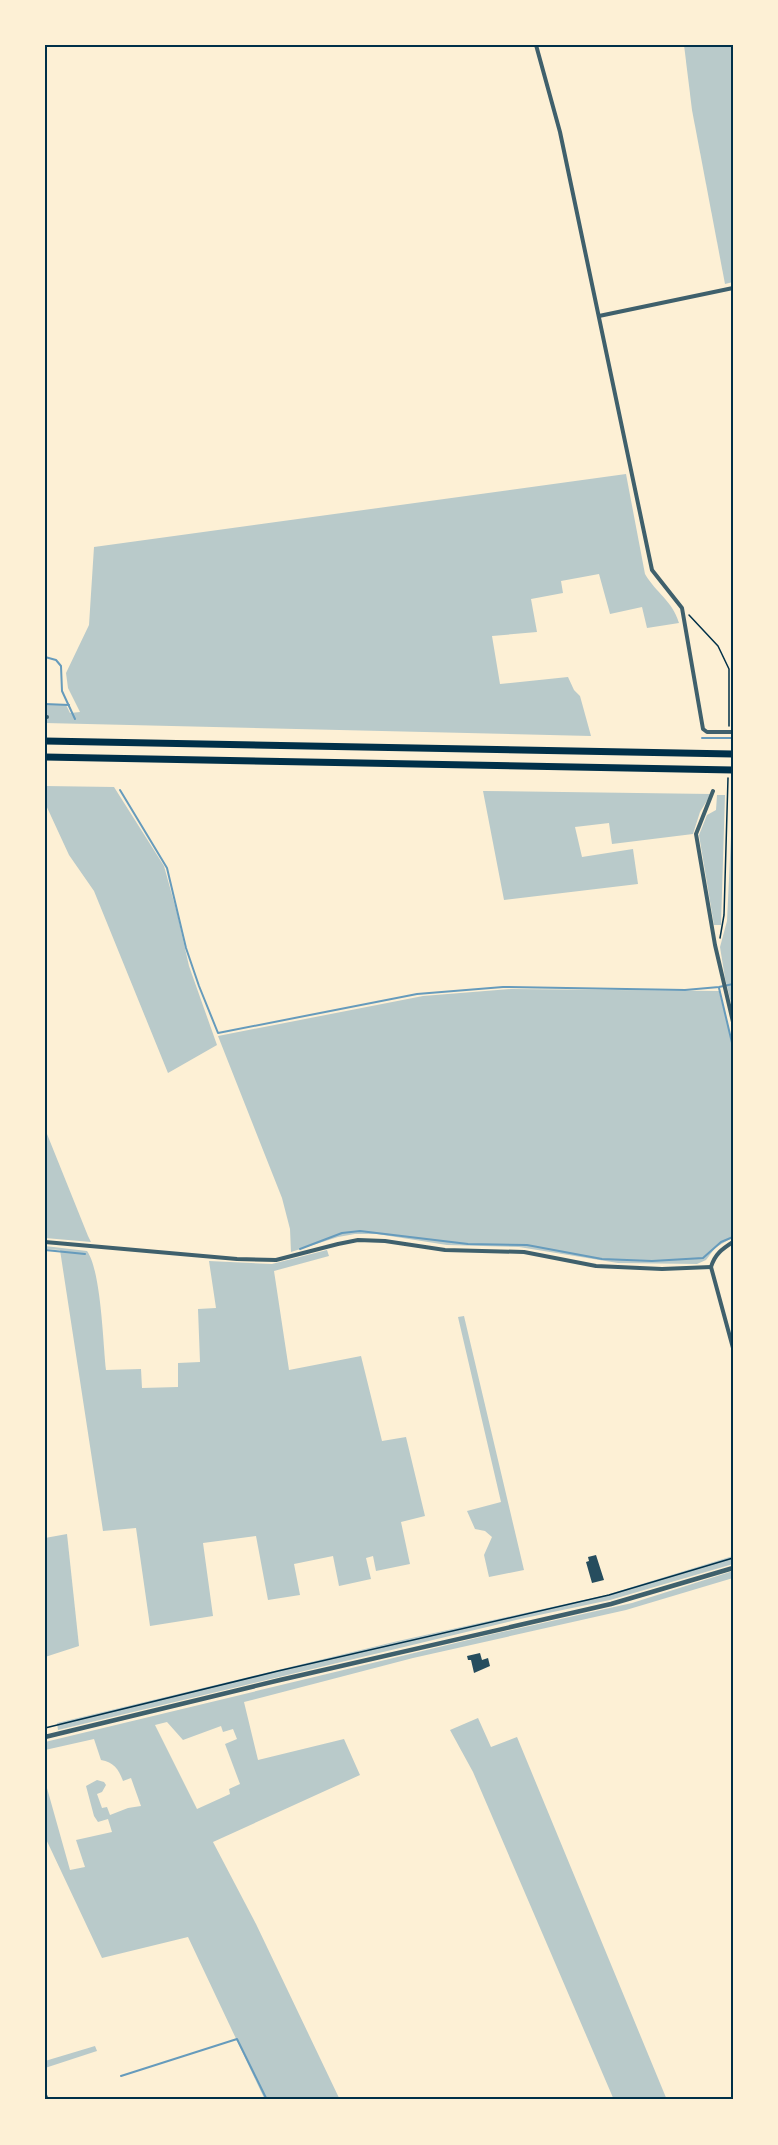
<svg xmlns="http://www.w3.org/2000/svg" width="778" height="2145" font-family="Raleway,sans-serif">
	<rect width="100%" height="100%" fill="#fdf0d5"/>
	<g fill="#b9caca" fill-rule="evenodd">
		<path d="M 684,45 L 733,45 L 733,282 L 725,284 L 692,110 Z"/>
		<path d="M 626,474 L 645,574 C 656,593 672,600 679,623 L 647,628 L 642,607 L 610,614 L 599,574 L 561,581 L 563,593 L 531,599 L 537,632 L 492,636 L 500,684 L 568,677 L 574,690 L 580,696 L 591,736 L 45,723 L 45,704 L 66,705 L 70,713 L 80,712 L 68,688 L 66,673 L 89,625 L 94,547 Z"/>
		<path d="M 45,786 L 114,787 L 164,866 L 177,913 L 189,966 L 217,1045 L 168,1073 L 94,891 L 69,855 L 45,803 Z"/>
		<path d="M 483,791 L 711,794 L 700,812 L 693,834 L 612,844 L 609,823 L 575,827 L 582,857 L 633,849 L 638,884 L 504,900 Z"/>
		<path d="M 733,794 L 733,1011 L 725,978 L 720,947 L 727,921 Z"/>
		<path d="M 717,795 L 725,795 L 721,925 L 714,925 L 699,835 L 707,815 L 716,810 Z"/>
		<path d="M 511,989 L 719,991 L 733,1047 L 733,1237 L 715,1248 L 706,1260 L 697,1264 L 618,1263 L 519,1247 L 447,1245 L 377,1234 L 355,1234 L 338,1237 L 291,1252 L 290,1229 L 282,1198 L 218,1036 L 423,996 Z"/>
		<path d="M 45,1129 L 88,1236 L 91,1242 L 45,1238 Z"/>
		<path d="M 45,1246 L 87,1251 C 101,1270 103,1343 106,1370 L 141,1369 L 142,1388 L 178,1387 L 178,1363 L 200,1362 L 198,1309 L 216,1308 L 209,1261 L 272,1264 L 327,1250 L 329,1256 L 274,1271 L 289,1370 L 361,1356 L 382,1441 L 406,1437 L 425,1516 L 401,1522 L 410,1564 L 376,1571 L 373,1556 L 366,1558 L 371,1579 L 339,1586 L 333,1556 L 294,1564 L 300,1595 L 268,1600 L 256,1536 L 203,1543 L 213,1616 L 150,1626 L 136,1528 L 103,1531 L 60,1250 L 45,1249 Z"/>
		<path d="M 464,1316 L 524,1570 L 489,1577 L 484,1555 L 492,1537 L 485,1531 L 475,1529 L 467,1511 L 501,1502 L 458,1317 Z"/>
		<path d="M 67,1534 L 79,1646 L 45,1657 L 45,1538 Z"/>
		<path d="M 733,1556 L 733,1564 L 610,1600 L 520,1619 L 58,1730 L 57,1723 L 398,1641 L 606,1595 Z"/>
		<path d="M 733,1571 L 733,1578 L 626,1610 L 413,1658 L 244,1702 L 258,1760 L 344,1739 L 360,1775 L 213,1842 L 256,1924 L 340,2100 L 265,2100 L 188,1937 L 102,1958 L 45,1837 L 45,1781 L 70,1870 L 85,1867 L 76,1840 L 112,1832 L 108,1819 L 98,1822 L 94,1816 L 86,1786 L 97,1780 L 104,1782 L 106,1785 L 102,1792 L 97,1794 L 102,1808 L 107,1807 L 110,1815 L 128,1808 L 141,1806 L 131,1778 L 123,1781 C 119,1770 114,1762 101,1760 L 94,1739 L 45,1750 L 45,1742 L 493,1634 L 632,1603 ZM 167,1722 L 183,1740 L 221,1726 L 223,1732 L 233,1729 L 237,1739 L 225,1744 L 240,1784 L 229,1789 L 230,1794 L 197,1809 L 155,1725 Z"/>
		<path d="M 478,1718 L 491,1747 L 517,1737 L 667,2100 L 614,2100 L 473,1772 L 450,1730 Z"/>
		<path d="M 95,2046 L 97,2051 L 45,2068 L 45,2061 Z"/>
	</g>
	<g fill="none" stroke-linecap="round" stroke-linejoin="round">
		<g stroke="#669bbc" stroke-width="2">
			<path d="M 45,657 L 56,660 L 61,666 L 62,691 L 75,719"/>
			<path d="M 45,704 L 69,705"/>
			<path d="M 702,738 L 733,738"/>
			<path d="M 120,790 L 167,868 L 186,948 L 199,986 L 218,1033 L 417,994 L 503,987 L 685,990 L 719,987 L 733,984"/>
			<path d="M 719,988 L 733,1047"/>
			<path d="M 300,1249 L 342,1233 L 360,1231 L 468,1244 L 527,1245 L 602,1259 L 652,1261 L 703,1258 L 721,1242 L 733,1237"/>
			<path d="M 45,1250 L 85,1254"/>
			<path d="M 121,2076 L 237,2039 L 267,2100"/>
		</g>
	</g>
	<g fill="#264d5e">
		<path d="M 596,1555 L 604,1580 L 592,1583 L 586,1562 L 589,1561 L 588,1557 Z"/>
		<path d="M 480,1653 L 482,1660 L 488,1658 L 490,1666 L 474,1673 L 471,1660 L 468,1660 L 467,1656 Z"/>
	</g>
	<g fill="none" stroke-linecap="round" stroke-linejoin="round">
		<g stroke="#003049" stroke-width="1.5">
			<path d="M 689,615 L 718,646 L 729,669 L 729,726"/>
			<path d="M 720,938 L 724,915 L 728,778"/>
			<path d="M 45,1728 L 278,1671 L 609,1595 L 733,1558"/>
		</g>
		<g stroke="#3f606c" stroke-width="4">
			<path d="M 536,45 L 560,132 L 652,570 L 682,608 L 703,729 L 707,732 L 733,732"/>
			<path d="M 599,316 L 733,288"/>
			<path d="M 45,717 L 47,717"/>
			<path d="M 713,791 L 696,834 L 715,945 L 733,1022"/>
			<path d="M 45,1242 L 237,1259 L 276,1260 L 338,1244 L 358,1240 L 385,1241 L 445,1250 L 524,1252 L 596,1266 L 662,1269 L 711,1267"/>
			<path d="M 711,1267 L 733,1348"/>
			<path d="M 711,1267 C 715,1254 722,1249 733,1242"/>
			<path d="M 45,2095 L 47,2100"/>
		</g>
		<path stroke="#3f606c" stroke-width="4.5" d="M 45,1737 L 280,1680 L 611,1604 L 733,1568"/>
		<g stroke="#003049" stroke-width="7">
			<path d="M 45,741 L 733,754"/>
			<path d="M 45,757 L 733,770"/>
		</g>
	</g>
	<rect width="778" height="2145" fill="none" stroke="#fdf0d5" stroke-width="93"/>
	<rect x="46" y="46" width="686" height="2052" fill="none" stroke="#003049" stroke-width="2"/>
</svg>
